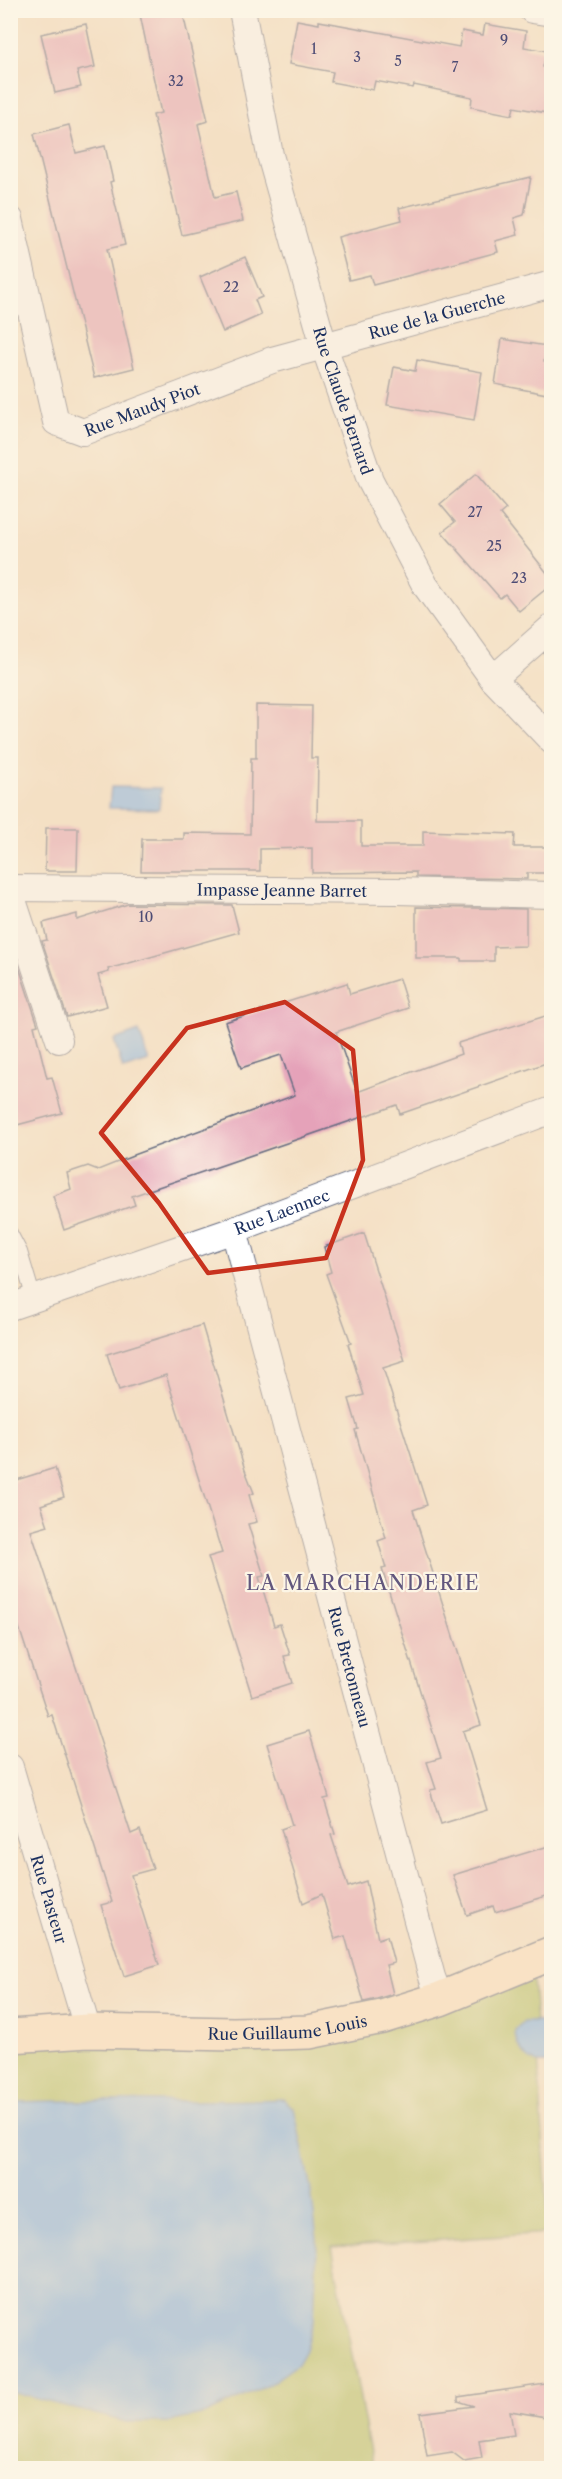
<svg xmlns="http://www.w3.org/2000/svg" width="562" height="2479" font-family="'Libre Caslon Text',serif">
	<rect width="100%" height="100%" fill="#fcf5e5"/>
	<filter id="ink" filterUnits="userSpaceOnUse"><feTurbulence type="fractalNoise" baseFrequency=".0167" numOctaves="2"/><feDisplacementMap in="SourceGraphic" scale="12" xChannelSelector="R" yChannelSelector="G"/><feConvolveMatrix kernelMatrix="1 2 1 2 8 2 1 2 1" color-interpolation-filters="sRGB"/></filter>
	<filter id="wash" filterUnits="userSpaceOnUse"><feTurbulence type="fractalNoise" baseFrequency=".008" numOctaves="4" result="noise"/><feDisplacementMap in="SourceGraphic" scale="24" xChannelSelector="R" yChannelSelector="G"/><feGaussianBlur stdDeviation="1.35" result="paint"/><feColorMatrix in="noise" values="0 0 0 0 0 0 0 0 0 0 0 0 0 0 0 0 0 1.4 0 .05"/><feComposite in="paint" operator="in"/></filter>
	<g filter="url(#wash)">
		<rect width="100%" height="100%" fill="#f4e0c4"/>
		<path fill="#b1c265" stroke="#667862" stroke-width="1.5" d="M 532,1960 L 549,2233 L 332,2247 L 373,2468 L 11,2468 L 11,2036 L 309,2032 Z"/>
		<g fill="#7bb2ea" stroke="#4b70a4" stroke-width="1.5">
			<path d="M 111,787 L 161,788 L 159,809 L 109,808 Z"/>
			<path d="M 139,1031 L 149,1061 L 123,1069 L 114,1040 Z"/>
			<path d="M 524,2022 L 551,2022 L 551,2062 C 531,2068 516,2051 515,2031 Z"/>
			<path d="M 283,2099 L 294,2108 L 311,2191 L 317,2239 L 314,2321 L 306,2350 L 298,2364 L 268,2385 L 206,2414 L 168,2422 L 126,2422 L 11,2392 L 11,2105 L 16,2102 C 105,2099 194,2103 283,2099 Z"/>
		</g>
		<g id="blocks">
			<g fill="#e5a2b9">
				<path d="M 139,10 L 182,10 L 208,121 L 198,124 L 215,197 L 236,192 L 243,221 L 182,235 L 153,115 L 161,113 Z"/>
				<path d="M 297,20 L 319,24 L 319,21 L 459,47 L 462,31 L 483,35 L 485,24 L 526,31 L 524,47 L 547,51 L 543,67 L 552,69 L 552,114 L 514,107 L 512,115 L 471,107 L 472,97 L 414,85 L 413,88 L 375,81 L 373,90 L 331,82 L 333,72 L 289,64 Z"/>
				<path d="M 86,24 L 95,67 L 77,71 L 81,87 L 55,93 L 41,34 Z"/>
				<path d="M 69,125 L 76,153 L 105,146 L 113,181 L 110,182 L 125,245 L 107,249 L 134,368 L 94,378 L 34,134 Z"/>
				<path d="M 531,177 L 524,215 L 514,218 L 518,235 L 495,241 L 498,252 L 373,285 L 370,275 L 349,280 L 338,237 L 402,220 L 399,208 Z"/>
				<path d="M 245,257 L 262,297 L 255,300 L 261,315 L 223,332 L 200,277 Z"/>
				<path d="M 502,339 L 547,346 L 544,361 L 552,362 L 552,395 L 495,384 Z"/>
				<path d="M 417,360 L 482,372 L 474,420 L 387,405 L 394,367 L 415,371 Z"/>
				<path d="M 476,474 L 506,509 L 500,514 L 552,579 L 552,584 L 519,611 L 505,594 L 500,598 L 442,532 L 455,522 L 440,504 Z"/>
				<path d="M 256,705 L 312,706 L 311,758 L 318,758 L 317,821 L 361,821 L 361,846 L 423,846 L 423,831 L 515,834 L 514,847 L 552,847 L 552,873 L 527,873 L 527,879 L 416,877 L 416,872 L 312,873 L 312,848 L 260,849 L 260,871 L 141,871 L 142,839 L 184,839 L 184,833 L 250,834 L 251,758 L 256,758 Z"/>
				<path d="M 46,828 L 78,828 L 77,871 L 45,871 Z"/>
				<path d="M 128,904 L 232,905 L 239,932 L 108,969 L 109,972 L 98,975 L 107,1006 L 67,1017 L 42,941 L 47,940 L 43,923 L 77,914 L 77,920 Z"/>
				<path d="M 416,907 L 526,909 L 526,946 L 494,947 L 494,961 L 461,961 L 461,958 L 416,958 Z"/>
				<path d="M 13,949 L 38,1025 L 34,1026 L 47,1078 L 52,1077 L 62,1113 L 17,1125 L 10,1100 L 10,950 Z"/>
				<path d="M 399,979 L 408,1008 L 336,1032 L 357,1092 L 461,1054 L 458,1043 L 552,1014 L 552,1061 L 400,1114 L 397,1105 L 211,1169 L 132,1196 L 135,1205 L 64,1230 L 53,1196 L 71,1189 L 67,1173 L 88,1166 L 98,1170 L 133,1156 L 133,1155 L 295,1095 L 281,1055 L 241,1068 L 225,1022 L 347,983 L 350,994 Z"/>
				<path d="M 364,1233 L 405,1361 L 383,1368 L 427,1505 L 413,1510 L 481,1725 L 463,1731 L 487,1810 L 441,1824 L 430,1790 L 436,1789 L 427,1762 L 441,1758 L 382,1569 L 386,1568 L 378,1541 L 386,1538 L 355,1430 L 358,1429 L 349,1399 L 364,1395 L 348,1344 L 351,1343 L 326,1274 L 331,1272 L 324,1247 Z"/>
				<path d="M 202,1325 L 245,1470 L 254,1493 L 249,1495 L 257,1522 L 248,1524 L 264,1576 L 259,1577 L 274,1626 L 280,1624 L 290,1655 L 284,1656 L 292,1683 L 252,1696 L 208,1557 L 222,1553 L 166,1375 L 119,1390 L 107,1354 Z"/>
				<path d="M 55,1468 L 64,1497 L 41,1505 L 48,1526 L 31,1531 L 131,1834 L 140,1830 L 153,1869 L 131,1875 L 159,1965 L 124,1976 L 101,1905 L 112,1902 L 52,1715 L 48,1716 L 10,1600 L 10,1482 Z"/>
				<path d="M 309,1731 L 329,1798 L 324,1799 L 335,1834 L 331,1835 L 348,1887 L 366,1881 L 378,1939 L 387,1936 L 394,1963 L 386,1965 L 393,1994 L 377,1999 L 364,2002 L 345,1936 L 335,1939 L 322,1894 L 303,1903 L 281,1829 L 292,1825 L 267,1744 Z"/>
				<path d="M 552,1845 L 552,1894 L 495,1912 L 493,1906 L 467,1915 L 453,1875 Z"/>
				<path d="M 552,2383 L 552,2418 L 510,2411 L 514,2435 L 479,2440 L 482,2458 L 464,2461 L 452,2452 L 427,2456 L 420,2413 L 474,2406 L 458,2401 L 458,2397 Z"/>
			</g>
		</g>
	</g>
	<g filter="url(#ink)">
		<use href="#blocks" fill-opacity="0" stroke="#676d82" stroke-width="1.5"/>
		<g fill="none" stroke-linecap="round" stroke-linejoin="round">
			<g stroke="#676d82" stroke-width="16">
				<path id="lane" d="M 10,1233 L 20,1252 L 34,1299"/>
			</g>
			<g stroke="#676d82" stroke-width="28">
				<g id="street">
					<path id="s1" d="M 242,10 L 270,155 L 324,346 L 370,480 L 425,585 L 493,679 L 552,741"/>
					<path d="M 532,10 L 552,13"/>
					<path id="s2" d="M 10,219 L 56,422 L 83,432 L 272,360 L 552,284"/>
					<path d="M 493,679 L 552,627"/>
					<path id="s3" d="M 10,888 L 396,891 L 552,895"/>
					<path d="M 10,891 L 59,1040"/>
					<path id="s4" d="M 234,1230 L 432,1977 L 440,1999"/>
					<path id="s5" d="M 10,1307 L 234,1230 L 552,1110"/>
					<path id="s6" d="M 10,1767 L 88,2031"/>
				</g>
			</g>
			<g stroke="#676d82" stroke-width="36">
				<g id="secondary">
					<path id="s7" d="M 10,2036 L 88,2031 L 233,2034 L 309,2032 L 382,2017 L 440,1999 L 552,1953"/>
				</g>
			</g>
			<use href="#lane" stroke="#fff" stroke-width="14"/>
			<use href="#street" stroke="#fff" stroke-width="26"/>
			<use href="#secondary" stroke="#fee5c5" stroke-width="33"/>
		</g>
	</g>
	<path d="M0 0H562V2479H0ZM 285,1002 L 353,1050 L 363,1160 L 326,1258 L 208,1273 L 159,1203 L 101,1133 L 187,1028 Z" fill="#f4e0c4" fill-opacity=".55" fill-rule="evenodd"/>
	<path fill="none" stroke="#c8321e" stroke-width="4.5" stroke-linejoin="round" d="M 285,1002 L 353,1050 L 363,1160 L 326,1258 L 208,1273 L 159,1203 L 101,1133 L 187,1028 Z"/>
	<g text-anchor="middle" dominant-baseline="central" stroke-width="4.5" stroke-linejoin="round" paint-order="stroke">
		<g font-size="14" fill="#4e4c75">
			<text x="504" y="40">9</text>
			<text x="314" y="49">1</text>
			<text x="357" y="57">3</text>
			<text x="398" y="61">5</text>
			<text x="455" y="67">7</text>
			<text x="176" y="81">32</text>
			<text x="231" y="287">22</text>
			<text x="475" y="512">27</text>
			<text x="494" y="546">25</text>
			<text x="519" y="578">23</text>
			<text x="146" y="917">10</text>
		</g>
		<g font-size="16" fill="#1b2f5e" stroke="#fcf5e5">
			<text stroke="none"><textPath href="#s2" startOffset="610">Rue de la Guerche</textPath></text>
			<text stroke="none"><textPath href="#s1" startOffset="404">Rue Claude Bernard</textPath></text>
			<text stroke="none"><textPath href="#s2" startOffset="300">Rue Maudy Piot</textPath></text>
			<text stroke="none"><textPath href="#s3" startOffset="272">Impasse Jeanne Barret</textPath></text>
			<text stroke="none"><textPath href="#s5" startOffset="288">Rue Laennec</textPath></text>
			<text stroke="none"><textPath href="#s4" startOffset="452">Rue Bretonneau</textPath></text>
			<text stroke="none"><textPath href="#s6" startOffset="138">Rue Pasteur</textPath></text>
			<text stroke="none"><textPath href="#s7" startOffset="278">Rue Guillaume Louis</textPath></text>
		</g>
		<g font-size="20" letter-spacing="1.5" fill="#62577e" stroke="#fcf5e5">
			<text x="363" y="1583">LA MARCHANDERIE</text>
		</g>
	</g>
	<rect width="562" height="2479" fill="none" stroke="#fcf5e5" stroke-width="36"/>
</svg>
